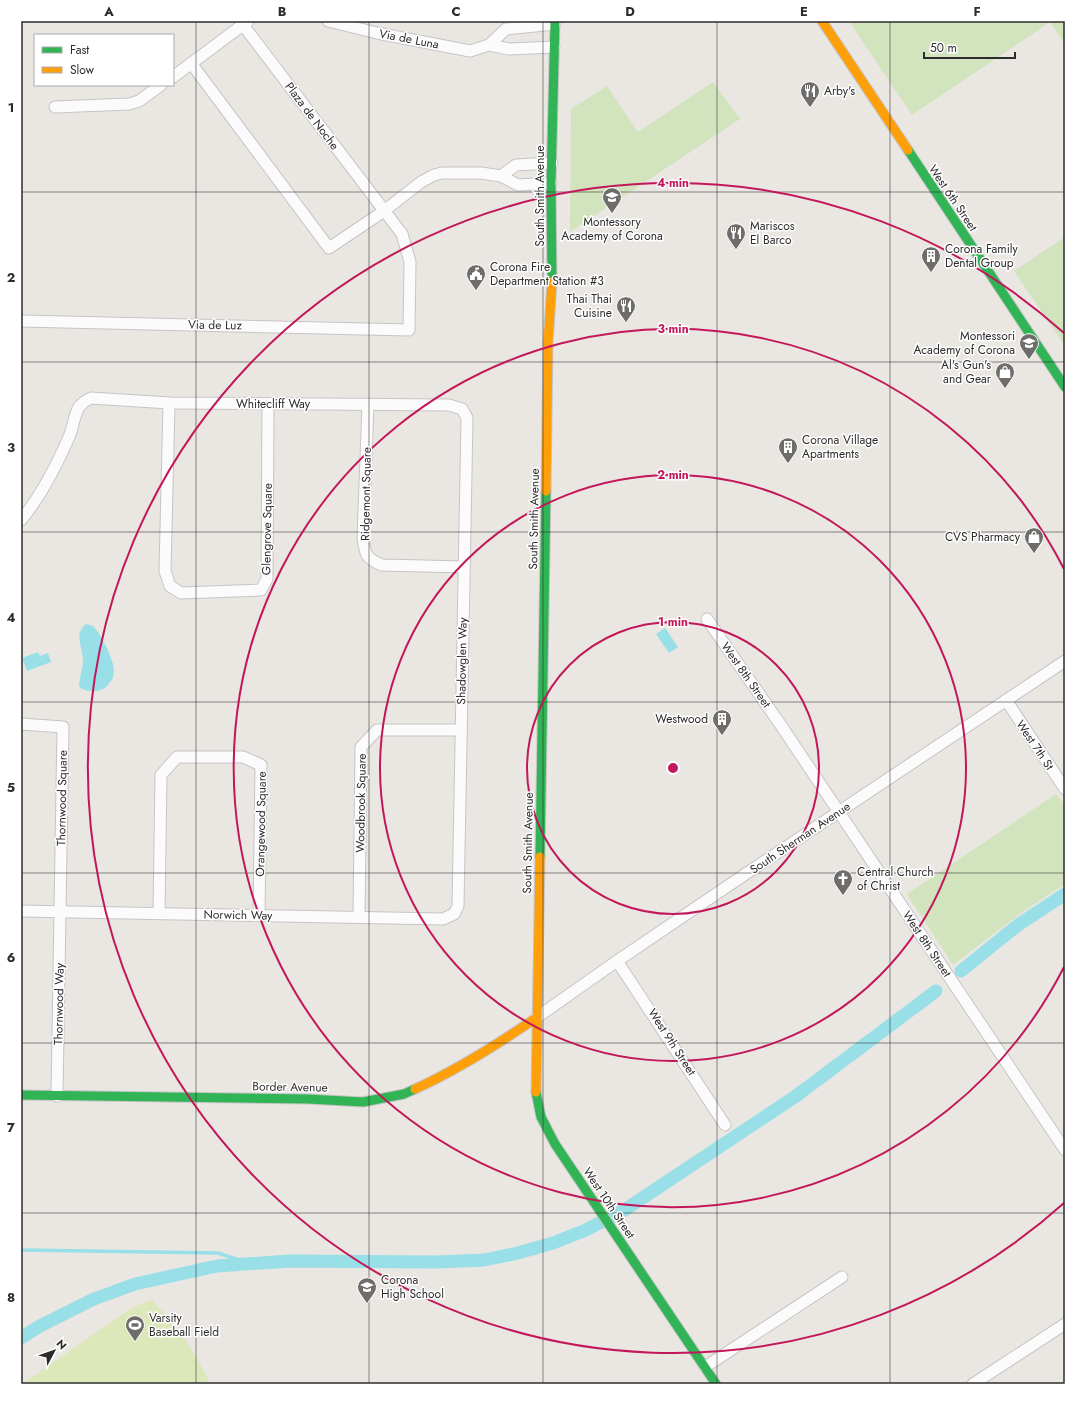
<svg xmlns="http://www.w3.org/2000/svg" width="1086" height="1405" font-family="Jost,sans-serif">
	<rect width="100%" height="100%" fill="#eae6e2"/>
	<g fill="#d2e4bd">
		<path d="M 849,21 L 1065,21 L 1065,44 L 1050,22 L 912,115 Z"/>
		<path d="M 713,82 L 740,119 L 570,232 L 571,109 L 607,86 L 638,132 Z"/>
		<path d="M 1065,237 L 1065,346 L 1014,271 Z"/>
		<path d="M 1056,794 L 1065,806 L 1065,884 L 1021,913 L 953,965 L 907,894 Z"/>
	</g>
	<path fill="#dce7ba" d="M 152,1300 C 178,1328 194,1349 210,1384 L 22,1384 L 133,1307 Z"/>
	<g fill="#99dfe8">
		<path d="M 86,624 L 93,626 L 98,632 L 107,648 L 113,664 L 114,671 L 113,678 L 107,686 L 103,689 L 98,691 L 88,691 L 80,688 L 79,684 C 80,676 83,667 83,659 C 82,646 74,633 86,624 Z"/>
		<path d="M 665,628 L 678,647 L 669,653 L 656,634 Z"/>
		<path d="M 38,652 L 40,656 L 48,653 L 51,662 L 27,671 L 22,658 Z"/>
	</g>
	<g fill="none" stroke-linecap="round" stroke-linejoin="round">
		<path stroke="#99dfe8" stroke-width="3.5" d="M 21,1250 L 218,1253 L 251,1264"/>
		<g stroke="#99dfe8" stroke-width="13">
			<path d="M 961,971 L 1018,925 L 1065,894"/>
			<path d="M 21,1338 L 38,1327 L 94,1299 L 135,1284 L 217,1266 L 290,1261 L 437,1262 L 484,1260 L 518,1253 L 553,1243 L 586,1230 L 626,1209 L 796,1096 L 936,991"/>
		</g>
		<g stroke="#c6c5c5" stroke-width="13">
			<g id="street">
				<path d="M 328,21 L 377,33 L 470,51 L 489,45 L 506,29 L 555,24"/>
				<path d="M 489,45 L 509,49 L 554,47"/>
				<path d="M 191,63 L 329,248 L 384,211 L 421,182 L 434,175 L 442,173 L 481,173 L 501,176 L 518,185 L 551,183"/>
				<path d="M 173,77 L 248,21"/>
				<path d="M 55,107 L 129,104 L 139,101 L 161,85"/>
				<path d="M 501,176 L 516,165 L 552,163"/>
				<path d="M 21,321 L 409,330 L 410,262 L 402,234 L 240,21"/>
				<path d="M 169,403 L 165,571 L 170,586 L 181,593 L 261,590 L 267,579 L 268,404"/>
				<path d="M 368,404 L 363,538 C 365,554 366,559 382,565 L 464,567"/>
				<path d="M 21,520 C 42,495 56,467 69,437 C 73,428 74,415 79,407 C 83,402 86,400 91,398 L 169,403 L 449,405 L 462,409 L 467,418 L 458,906 L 454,914 L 443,919 L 21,911"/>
				<path d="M 707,619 L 778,721 L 1065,1150"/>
				<path d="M 1006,700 L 1065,789"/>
				<path d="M 21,724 L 63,727 L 57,1096"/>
				<path d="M 159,913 L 161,775 L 177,757 L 243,757 L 261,765 L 259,915"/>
				<path d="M 359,917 L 361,747 L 377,730 L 461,730"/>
				<path d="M 617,961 L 725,1125"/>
				<path d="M 536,1018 L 617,961 L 750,871 L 1065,661"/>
				<path d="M 705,1367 L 842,1277"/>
				<path d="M 973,1384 L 1065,1324"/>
			</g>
		</g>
		<g stroke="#c6c5c5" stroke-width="11">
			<g id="fast">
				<path d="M 908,150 L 1065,387"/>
				<path d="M 552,282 L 551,183 L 555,21"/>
				<path d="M 540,857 L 546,491"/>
				<path d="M 536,1092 L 541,1117 L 555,1144 L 716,1384"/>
				<path d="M 21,1095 L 308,1099 L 363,1102 L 404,1094 L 415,1089"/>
			</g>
		</g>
		<g stroke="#c6c5c5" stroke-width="11">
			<g id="slow">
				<path d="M 822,21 L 908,150"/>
				<path d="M 546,491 L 548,343 L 552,282"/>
				<path d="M 415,1089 C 457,1070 498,1044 536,1018"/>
				<path d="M 536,1092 L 540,857"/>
			</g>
		</g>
		<use href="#street" stroke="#fcfbfb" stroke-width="11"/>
		<use href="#fast" stroke="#30b455" stroke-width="9"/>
		<use href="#slow" stroke="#ff9f0a" stroke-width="9"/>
	</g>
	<path fill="none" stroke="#2c2c2c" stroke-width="1" stroke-opacity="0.55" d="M 196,21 L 196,1384M 369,21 L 369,1384M 543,21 L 543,1384M 717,21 L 717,1384M 890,21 L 890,1384M 21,192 L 1065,192M 21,362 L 1065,362M 21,532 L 1065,532M 21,702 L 1065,702M 21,873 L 1065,873M 21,1043 L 1065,1043M 21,1213 L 1065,1213"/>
	<g fill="none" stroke="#c2185b" stroke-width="2">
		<circle cx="673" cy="768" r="146"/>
		<circle cx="673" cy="768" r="293"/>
		<path d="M1064 967A439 439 0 1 1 1064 569"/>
		<path d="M1064 1203A585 585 0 1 1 1064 333"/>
	</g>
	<defs>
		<g id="restaurant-pin" transform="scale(1)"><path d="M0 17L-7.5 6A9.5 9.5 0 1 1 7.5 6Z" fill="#6e6d6c" stroke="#fff"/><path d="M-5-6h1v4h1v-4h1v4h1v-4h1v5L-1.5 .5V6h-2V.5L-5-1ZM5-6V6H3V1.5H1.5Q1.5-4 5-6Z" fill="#fff"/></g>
		<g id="school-pin" transform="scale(1)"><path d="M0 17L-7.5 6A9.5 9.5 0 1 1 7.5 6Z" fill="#6e6d6c" stroke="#fff"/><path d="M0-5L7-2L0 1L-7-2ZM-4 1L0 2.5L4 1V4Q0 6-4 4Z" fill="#fff"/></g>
		<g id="building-pin" transform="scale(1)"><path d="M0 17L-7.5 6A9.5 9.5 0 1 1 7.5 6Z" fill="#6e6d6c" stroke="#fff"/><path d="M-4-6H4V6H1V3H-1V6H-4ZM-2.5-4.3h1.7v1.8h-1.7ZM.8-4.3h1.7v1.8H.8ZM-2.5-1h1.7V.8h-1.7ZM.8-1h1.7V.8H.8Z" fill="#fff"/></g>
		<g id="civic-pin" transform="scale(1)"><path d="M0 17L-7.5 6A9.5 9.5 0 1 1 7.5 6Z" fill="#6e6d6c" stroke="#fff"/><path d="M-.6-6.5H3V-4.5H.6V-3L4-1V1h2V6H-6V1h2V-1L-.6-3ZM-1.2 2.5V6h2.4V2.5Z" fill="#fff"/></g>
		<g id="shop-pin" transform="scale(1)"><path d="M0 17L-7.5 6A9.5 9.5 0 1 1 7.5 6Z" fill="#6e6d6c" stroke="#fff"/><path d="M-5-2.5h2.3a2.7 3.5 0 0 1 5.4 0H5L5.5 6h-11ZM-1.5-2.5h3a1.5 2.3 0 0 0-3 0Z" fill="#fff"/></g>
		<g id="church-pin" transform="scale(1)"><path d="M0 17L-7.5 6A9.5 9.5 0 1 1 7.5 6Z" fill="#6e6d6c" stroke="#fff"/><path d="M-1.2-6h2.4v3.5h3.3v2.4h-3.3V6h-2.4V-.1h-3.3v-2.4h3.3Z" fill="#fff"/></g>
		<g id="stadium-pin" transform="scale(1)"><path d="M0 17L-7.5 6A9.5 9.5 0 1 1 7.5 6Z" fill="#6e6d6c" stroke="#fff"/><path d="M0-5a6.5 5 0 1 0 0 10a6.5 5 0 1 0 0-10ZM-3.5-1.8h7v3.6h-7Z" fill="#fff"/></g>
	</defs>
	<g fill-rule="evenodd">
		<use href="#restaurant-pin" x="810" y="91"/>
		<use href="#school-pin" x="612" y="197"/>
		<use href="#restaurant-pin" x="736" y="233"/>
		<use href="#building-pin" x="931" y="256"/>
		<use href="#civic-pin" x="476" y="274"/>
		<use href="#restaurant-pin" x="626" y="306"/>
		<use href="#school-pin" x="1029" y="343"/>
		<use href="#shop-pin" x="1005" y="372"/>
		<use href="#building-pin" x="788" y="447"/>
		<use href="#shop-pin" x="1034" y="537"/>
		<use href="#building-pin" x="722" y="719"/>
		<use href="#church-pin" x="843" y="879"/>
		<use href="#school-pin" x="367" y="1287"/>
		<use href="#stadium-pin" x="135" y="1325"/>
	</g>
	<g text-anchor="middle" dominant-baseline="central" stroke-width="3" stroke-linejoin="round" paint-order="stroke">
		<g font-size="12" fill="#2c2c2c" stroke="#fff">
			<text transform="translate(409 39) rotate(11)">Via de Luna</text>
			<text transform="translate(312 116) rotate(53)">Plaza de Noche</text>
			<text transform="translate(540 196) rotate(-90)">South Smith Avenue</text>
			<text transform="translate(953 198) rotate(56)">West 6th Street</text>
			<text transform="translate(215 325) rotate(1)">Via de Luz</text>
			<text x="273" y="404">Whitecliff Way</text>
			<text transform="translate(366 494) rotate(-89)">Ridgemont Square</text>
			<text transform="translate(534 519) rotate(-89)">South Smith Avenue</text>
			<text transform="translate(267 529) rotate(-89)">Glengrove Square</text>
			<text transform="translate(462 661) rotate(-89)">Shadowglen Way</text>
			<text transform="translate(746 675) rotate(55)">West 8th Street</text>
			<text transform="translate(1035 745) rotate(56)">West 7th St</text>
			<text transform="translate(62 798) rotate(-89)">Thornwood Square</text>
			<text transform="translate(361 803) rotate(-89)">Woodbrook Square</text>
			<text transform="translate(261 824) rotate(-89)">Orangewood Square</text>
			<text transform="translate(800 838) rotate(-34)">South Sherman Avenue</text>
			<text transform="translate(528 843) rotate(-89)">South Smith Avenue</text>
			<text transform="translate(238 915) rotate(1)">Norwich Way</text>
			<text transform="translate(927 944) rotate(56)">West 8th Street</text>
			<text transform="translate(59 1004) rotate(-89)">Thornwood Way</text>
			<text transform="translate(672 1042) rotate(57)">West 9th Street</text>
			<text transform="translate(290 1087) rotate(1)">Border Avenue</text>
			<text transform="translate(609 1203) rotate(56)">West 10th Street</text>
		</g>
		<g font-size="12" fill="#2c2c2c" stroke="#fff" text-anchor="start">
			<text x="824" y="91">Arby's</text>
			<text x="612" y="222" text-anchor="middle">Montessory<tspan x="612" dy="14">Academy of Corona</tspan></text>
			<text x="750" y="226">Mariscos<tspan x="750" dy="14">El Barco</tspan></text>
			<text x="945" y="249">Corona Family<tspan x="945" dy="14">Dental Group</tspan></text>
			<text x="490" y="267">Corona Fire<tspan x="490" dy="14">Department Station #3</tspan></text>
			<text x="612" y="299" text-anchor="end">Thai Thai<tspan x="612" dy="14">Cuisine</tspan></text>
			<text x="1015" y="336" text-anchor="end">Montessori<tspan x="1015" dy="14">Academy of Corona</tspan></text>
			<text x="991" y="365" text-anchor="end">Al's Gun's<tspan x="991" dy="14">and Gear</tspan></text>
			<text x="802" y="440">Corona Village<tspan x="802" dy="14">Apartments</tspan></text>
			<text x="1020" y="537" text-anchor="end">CVS Pharmacy</text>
			<text x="708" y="719" text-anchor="end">Westwood</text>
			<text x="857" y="872">Central Church<tspan x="857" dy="14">of Christ</tspan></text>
			<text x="381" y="1280">Corona<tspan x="381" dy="14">High School</tspan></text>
			<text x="149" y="1318">Varsity<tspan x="149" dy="14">Baseball Field</tspan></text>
		</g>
	</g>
	<circle cx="673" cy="768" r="6" fill="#c2185b" stroke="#fff" stroke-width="2"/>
	<g font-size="12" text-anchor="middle" font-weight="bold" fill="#c2185b" stroke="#fff" stroke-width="3" stroke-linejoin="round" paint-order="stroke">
		<text x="673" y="187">4 min</text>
		<text x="673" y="333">3 min</text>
		<text x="673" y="479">2 min</text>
		<text x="673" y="626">1 min</text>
	</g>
	<rect width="1086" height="1405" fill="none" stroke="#ffffff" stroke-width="44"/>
	<rect x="34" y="34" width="140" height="52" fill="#ffffff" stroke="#ababab"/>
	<rect x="42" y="47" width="20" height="6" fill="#30b455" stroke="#ababab"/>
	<text x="70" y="54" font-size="12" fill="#2c2c2c">Fast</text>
	<rect x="42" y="67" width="20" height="6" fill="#ff9f0a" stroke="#ababab"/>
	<text x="70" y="74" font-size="12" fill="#2c2c2c">Slow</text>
	<g transform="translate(54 1351) rotate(49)" stroke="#ffffff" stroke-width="3" paint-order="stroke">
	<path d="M0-3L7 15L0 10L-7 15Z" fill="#2c2c2c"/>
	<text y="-6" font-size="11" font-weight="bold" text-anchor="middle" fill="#2c2c2c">N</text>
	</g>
	<path d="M924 52v6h91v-6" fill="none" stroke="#2c2c2c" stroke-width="2"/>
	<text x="930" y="52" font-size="12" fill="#2c2c2c" stroke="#ffffff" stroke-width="3" paint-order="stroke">50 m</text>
	<rect x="22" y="22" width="1042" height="1361" fill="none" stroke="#2c2c2c" stroke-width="1.5"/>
	<g font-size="13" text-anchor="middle" font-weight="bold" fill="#2c2c2c">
		<text x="109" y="16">A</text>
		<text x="282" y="16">B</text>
		<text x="456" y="16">C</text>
		<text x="630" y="16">D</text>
		<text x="804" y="16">E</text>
		<text x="977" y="16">F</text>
		<text x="11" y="112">1</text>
		<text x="11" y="282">2</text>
		<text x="11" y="452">3</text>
		<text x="11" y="622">4</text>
		<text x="11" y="792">5</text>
		<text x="11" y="962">6</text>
		<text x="11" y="1132">7</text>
		<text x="11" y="1302">8</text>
	</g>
</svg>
